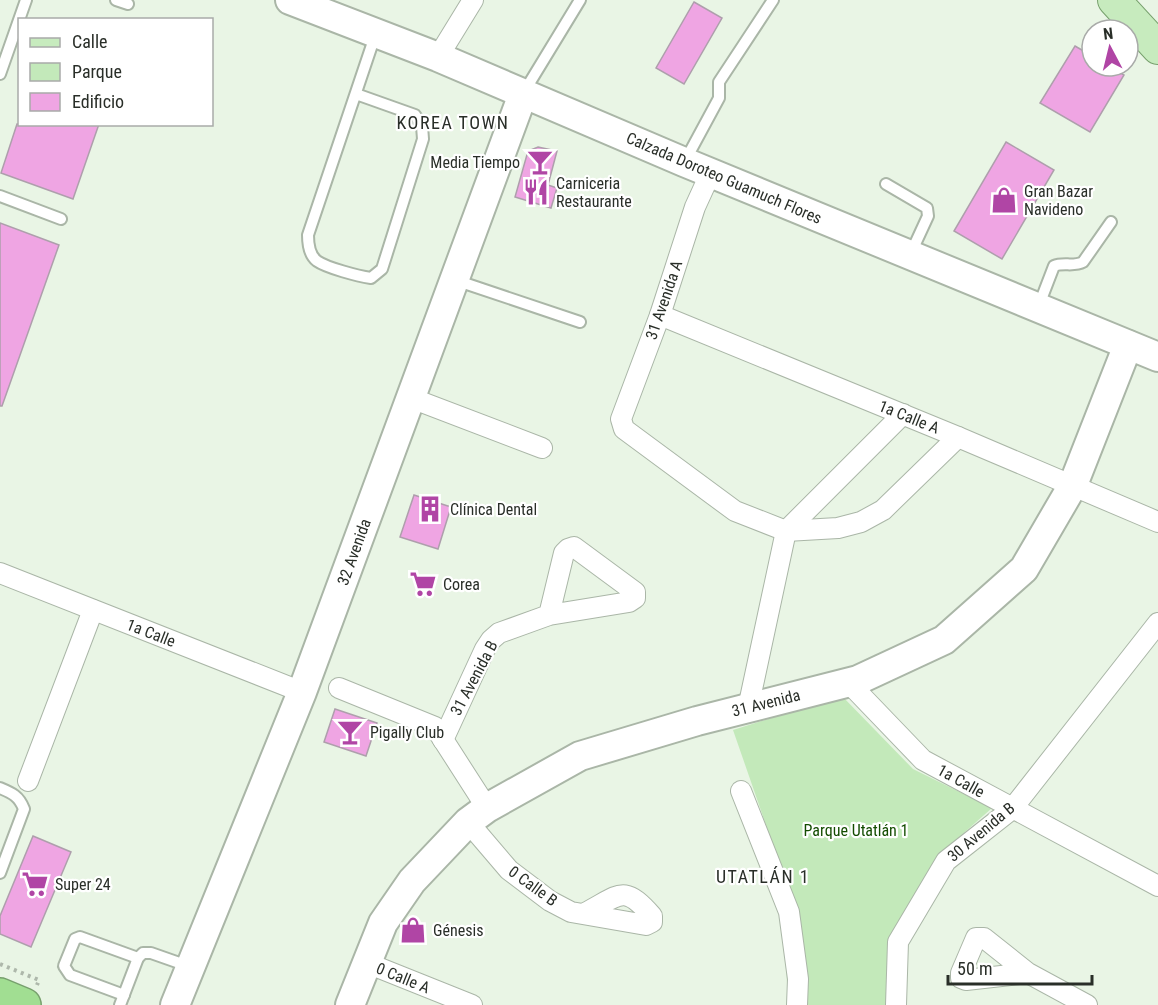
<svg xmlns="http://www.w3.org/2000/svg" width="1158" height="1005" font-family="'Roboto Condensed',sans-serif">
	<rect width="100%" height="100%" fill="#e9f5e5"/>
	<path fill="#c3e9ba" d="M 842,696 L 913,769 L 992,808 L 940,854 L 889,939 L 888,1005 L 788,1005 L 782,871 L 733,730 Z"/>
	<g fill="#efa5e3" stroke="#ae9fac" stroke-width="1.5">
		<path d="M 694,2 L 722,18 L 684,84 L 656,68 Z"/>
		<path d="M 1075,46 L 1092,56 L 1092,66 L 1109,66 L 1124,75 L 1090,132 L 1040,103 Z"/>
		<path d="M 17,124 L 99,124 L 73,199 L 1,173 Z"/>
		<path d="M 1006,142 L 1054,170 L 1002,259 L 954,231 Z"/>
		<path d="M 538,147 L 557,151 L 548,185 L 557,188 L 551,208 L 515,197 L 528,151 Z"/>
		<path d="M 0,223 L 59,245 L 2,406 L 0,406 Z"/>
		<path d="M 414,495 L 451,507 L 438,549 L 400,537 Z"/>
		<path d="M 335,709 L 377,723 L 366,756 L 324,742 Z"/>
		<path d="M 33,836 L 71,852 L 31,947 L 0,934 L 0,916 Z"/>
	</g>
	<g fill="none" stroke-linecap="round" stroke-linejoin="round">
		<g stroke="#aab6a7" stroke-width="14">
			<g id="lane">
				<path d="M 116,0 L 128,4"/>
				<path d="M 0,74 L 26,0"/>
				<path d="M 524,92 L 580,0"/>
				<path d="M 356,94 L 415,115 L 422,126 L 423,139 L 382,269 L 371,278 C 358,276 327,268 317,261 C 309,255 308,244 308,235 L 376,33"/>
				<path d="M 685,161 L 719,98 L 719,82 L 773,0"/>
				<path d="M 886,184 L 927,208 L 928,216 L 910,255"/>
				<path d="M 0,196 L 61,219"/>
				<path d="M 455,280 L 580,322"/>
				<path d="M 1039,305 L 1054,266 C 1063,262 1074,267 1083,262 L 1111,222"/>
				<path d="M 0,788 C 12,793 19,796 24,809 L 0,873"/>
				<path d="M 124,995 L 70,975 L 64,966 L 75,939 L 80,937 L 138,958"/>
				<path d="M 120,1005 L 138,958 L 143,953 L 151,953 L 188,966"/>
			</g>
		</g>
		<g stroke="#aab6a7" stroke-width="22">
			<g id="street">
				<path d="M 438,57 L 473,0"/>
				<path d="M 711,172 L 695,207 L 660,315 L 621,419 L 624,429 L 735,511 L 786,531 L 838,528 L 861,522 L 883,510 L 958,437"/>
				<path d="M 660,315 L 958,437 L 1158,522"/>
				<path d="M 411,398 L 542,448"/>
				<path d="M 0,573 L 302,692"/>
				<path d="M 848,682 L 923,760 L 1158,886"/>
				<path d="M 339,688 L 435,727 L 487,808"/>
				<path d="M 748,708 L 786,531 L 903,414"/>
				<path d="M 443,740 L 485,649 L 491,640 L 499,633 L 549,615 L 629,602 L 635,598 L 635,592 L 574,547 L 568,549 L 564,553 L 549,615"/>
				<path d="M 28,781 L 93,610"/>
				<path d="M 741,791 L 789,912 L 798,979 L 797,1005"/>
				<path d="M 468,822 L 509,870 L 550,901 L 571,912 L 646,925 L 652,922 L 652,916 C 623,883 620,895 585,913"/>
				<path d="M 367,963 L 472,1005"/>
				<path d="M 1028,973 L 966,980 L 961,978 L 961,973 L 976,938 L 984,938 L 1028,973 L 1087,1005"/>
				<path d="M 896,1005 L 898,942 L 946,861 L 1012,809 L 1158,623"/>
			</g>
		</g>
		<g stroke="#aab6a7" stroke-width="32">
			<g id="secondary">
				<path d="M 290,0 L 438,57 L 684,162 L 1158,357"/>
				<path d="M 175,1005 L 302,692 L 523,94"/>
				<path d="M 350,1005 L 383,923 L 412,881 L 468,822 L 487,808 L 580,756 L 697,721 L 858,680 L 944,640 L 1024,569 L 1073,485 L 1128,345"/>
			</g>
		</g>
		<g stroke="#77a06d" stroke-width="34">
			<path id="primary" d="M 1114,0 L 1158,48"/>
		</g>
		<g stroke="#77a06d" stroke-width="36">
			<path id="highway" d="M 0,995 L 24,1005"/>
		</g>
		<path stroke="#aeb8ab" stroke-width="4" stroke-dasharray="3 4.5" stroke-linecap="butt" d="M 0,964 L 39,980 L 37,985"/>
		<use href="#lane" stroke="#fff" stroke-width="10"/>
		<use href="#street" stroke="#fff" stroke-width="20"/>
		<use href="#secondary" stroke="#fff" stroke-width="28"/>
		<use href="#primary" stroke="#c7ebbe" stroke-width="32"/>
		<use href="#highway" stroke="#a1de92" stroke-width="33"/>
	</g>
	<defs>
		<g id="bar-bare" transform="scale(2.07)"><path d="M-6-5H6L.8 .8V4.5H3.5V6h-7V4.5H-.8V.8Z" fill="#b045a5" stroke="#fff" stroke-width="2.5" paint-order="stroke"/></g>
		<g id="restaurant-bare" transform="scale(2.07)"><path d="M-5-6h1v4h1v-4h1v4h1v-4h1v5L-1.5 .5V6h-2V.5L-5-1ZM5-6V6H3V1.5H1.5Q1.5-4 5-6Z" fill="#b045a5" stroke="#fff" stroke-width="2.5" paint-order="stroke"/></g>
		<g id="shop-bare" transform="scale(2.07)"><path d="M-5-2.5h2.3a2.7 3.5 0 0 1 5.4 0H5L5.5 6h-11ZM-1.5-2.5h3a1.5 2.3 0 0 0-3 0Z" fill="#b045a5" stroke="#fff" stroke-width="2.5" paint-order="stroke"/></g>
		<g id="building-bare" transform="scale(2.07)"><path d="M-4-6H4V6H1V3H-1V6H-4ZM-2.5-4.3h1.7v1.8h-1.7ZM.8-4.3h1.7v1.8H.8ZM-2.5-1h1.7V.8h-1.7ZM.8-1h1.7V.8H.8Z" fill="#b045a5" stroke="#fff" stroke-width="2.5" paint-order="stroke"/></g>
		<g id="supermarket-bare" transform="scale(2.07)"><path d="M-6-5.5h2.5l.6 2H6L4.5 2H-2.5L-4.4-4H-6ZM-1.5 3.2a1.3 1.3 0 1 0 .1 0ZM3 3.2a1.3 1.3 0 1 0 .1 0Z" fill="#b045a5" stroke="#fff" stroke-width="2.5" paint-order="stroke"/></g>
	</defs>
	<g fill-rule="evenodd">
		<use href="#bar-bare" x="540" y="162"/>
		<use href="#restaurant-bare" x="536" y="192"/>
		<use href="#shop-bare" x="1004" y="200"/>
		<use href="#building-bare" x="430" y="509"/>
		<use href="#supermarket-bare" x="423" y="584"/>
		<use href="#bar-bare" x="350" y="732"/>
		<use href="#supermarket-bare" x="35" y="884"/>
		<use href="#shop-bare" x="413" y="930"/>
	</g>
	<g text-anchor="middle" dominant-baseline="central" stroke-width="4.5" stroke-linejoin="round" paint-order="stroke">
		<g font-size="16" fill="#292e28" stroke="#fff" text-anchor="start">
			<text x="520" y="162" text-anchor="end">Media Tiempo</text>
			<text x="556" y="183">Carniceria<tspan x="556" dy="18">Restaurante</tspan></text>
			<text x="1024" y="191">Gran Bazar<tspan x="1024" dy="18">Navideno</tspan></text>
			<text x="450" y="509">Clínica Dental</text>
			<text x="443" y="584">Corea</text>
			<text x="370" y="732">Pigally Club</text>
			<text x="55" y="884">Super 24</text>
			<text x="433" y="930">Génesis</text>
		</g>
		<g font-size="16" fill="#292e28" stroke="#fff">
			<text transform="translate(724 178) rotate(23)">Calzada Doroteo Guamuch Flores</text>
			<text transform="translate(664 300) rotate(-71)">31 Avenida A</text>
			<text transform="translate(909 417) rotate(22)">1a Calle A</text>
			<text transform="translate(354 552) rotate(-70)">32 Avenida</text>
			<text transform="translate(151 633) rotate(21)">1a Calle</text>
			<text transform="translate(474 678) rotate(-62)">31 Avenida B</text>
			<text transform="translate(766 703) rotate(-14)">31 Avenida</text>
			<text transform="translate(961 781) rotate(29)">1a Calle</text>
			<text transform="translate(981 832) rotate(-40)">30 Avenida B</text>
			<text transform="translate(533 886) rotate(36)">0 Calle B</text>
			<text transform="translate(403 978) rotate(22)">0 Calle A</text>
		</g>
		<g font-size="16" fill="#134c00" stroke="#fff">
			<text x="856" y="830">Parque Utatlán 1</text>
		</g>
		<g font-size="18" letter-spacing="1.5" fill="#292e28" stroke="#fff">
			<text x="453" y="122">KOREA TOWN</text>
			<text x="763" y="876">UTATLÁN 1</text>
		</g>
	</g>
	<rect x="18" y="18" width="195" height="108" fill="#ffffff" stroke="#a9aba9" stroke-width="1.5"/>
	<rect x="30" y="38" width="30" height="9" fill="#c7ebbe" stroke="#a9aba9" stroke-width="1.5"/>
	<text x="72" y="48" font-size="18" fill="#292e28">Calle</text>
	<rect x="30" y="63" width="30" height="18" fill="#c3e9ba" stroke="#a9aba9" stroke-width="1.5"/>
	<text x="72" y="78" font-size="18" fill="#292e28">Parque</text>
	<rect x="30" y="93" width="30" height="18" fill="#efa5e3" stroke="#a9aba9" stroke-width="1.5"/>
	<text x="72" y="108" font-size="18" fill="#292e28">Edificio</text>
	<g transform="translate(1110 48) rotate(353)"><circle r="28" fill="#ffffff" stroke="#a9aba9" stroke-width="1.5"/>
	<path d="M0-4.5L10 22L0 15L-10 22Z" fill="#b045a5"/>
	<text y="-9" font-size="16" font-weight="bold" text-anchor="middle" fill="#292e28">N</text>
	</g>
	<path d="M948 975v9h144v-9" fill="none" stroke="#292e28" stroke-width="3"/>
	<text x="957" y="975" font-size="18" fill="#292e28" stroke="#ffffff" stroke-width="4.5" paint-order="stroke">50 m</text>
</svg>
